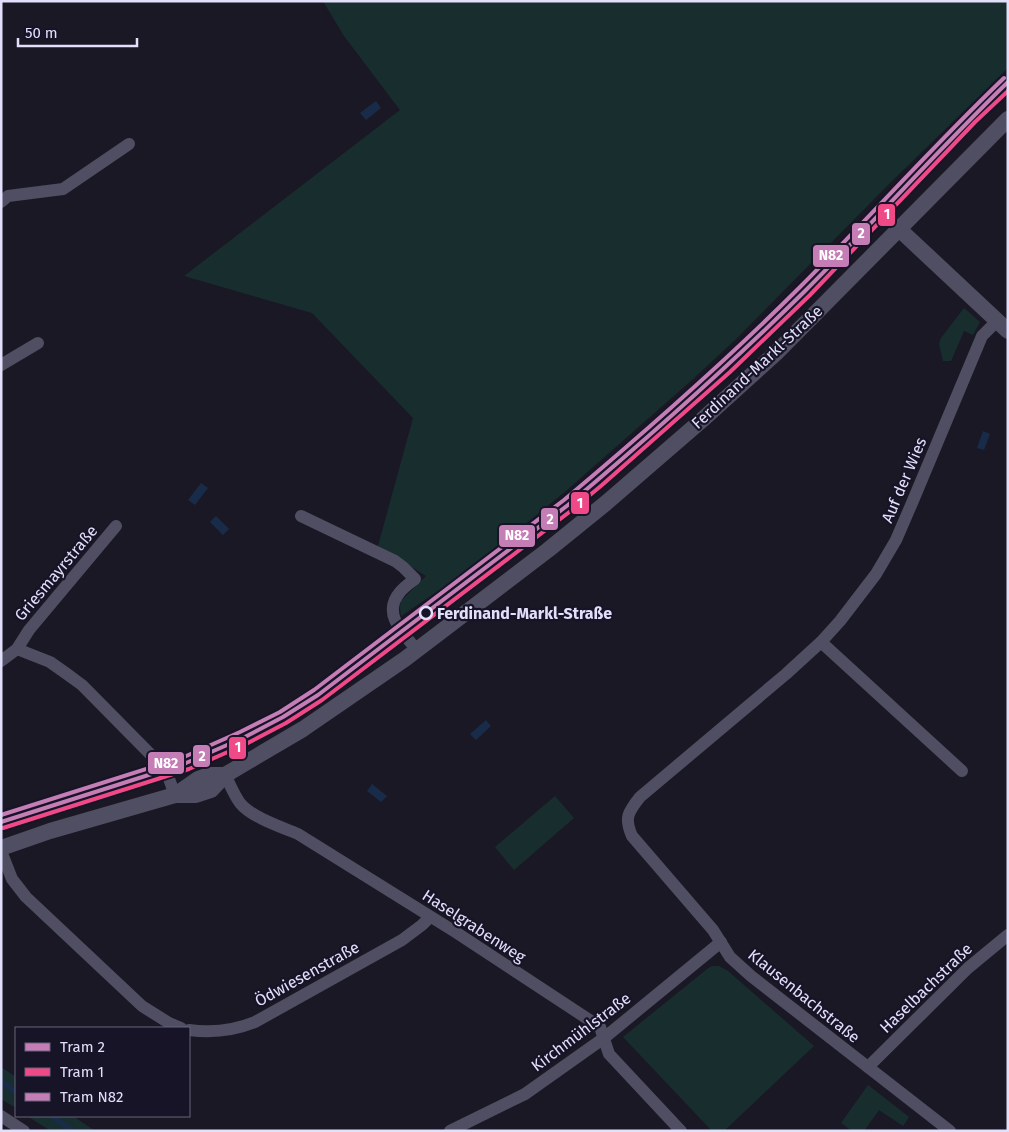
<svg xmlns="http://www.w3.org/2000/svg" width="1009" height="1132" font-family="'Fira Sans',sans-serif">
	<rect width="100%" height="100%" fill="#1a1824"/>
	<g fill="#182e2e">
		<path d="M 323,1 L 1008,1 L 1008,68 L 890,183 L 735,340 L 693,379 L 567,490 L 523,526 L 444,587 L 401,616 L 400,607 L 401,601 L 426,576 L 378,546 L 413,418 L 312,313 L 184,276 L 400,110 L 344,36 Z"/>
		<path d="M 964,308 L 980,322 L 973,335 L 964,331 L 951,361 L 943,361 L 939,344 L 941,338 Z"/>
		<path d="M 555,796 L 574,818 L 514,870 L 495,847 Z"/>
		<path d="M 712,966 L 719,966 L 728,971 L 814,1046 L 724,1131 L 712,1131 L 623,1037 L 707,969 Z"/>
		<path d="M 1,1067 L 16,1077 L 16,1108 L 1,1099 Z"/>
		<path d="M 868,1085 L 909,1117 L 903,1126 L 879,1110 L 864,1131 L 852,1131 L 841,1123 Z"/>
		<path d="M 27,1116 L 73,1116 L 95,1131 L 51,1131 Z"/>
	</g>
	<g fill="#182c49">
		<path d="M 376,101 L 381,108 L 366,120 L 360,113 Z"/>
		<path d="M 983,431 L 990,434 L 984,450 L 977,448 Z"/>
		<path d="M 201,483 L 208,488 L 195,505 L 188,500 Z"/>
		<path d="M 216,516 L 229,529 L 223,535 L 210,522 Z"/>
		<path d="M 486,720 L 491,726 L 476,740 L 470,734 Z"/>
		<path d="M 372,784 L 387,796 L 381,802 L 367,791 Z"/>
	</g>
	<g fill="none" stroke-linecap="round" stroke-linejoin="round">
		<g stroke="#182c49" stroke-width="5">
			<path d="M 1,1081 L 16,1092"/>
			<path d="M 51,1116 L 73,1131"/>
		</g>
		<g stroke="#4f4e62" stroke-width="12">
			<path d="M 1,202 L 8,196 L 63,189 L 129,144"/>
			<path d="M 1,365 L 38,343"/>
			<path d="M 301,516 L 395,561 L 403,567 L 415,579 C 410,583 404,587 400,592 C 381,614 404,634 417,650"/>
			<path d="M 821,642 L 962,771"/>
			<path d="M 17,649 L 50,662 L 67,674 L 82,685 L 160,764 L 168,776 L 175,795"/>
			<path d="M 1,661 L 17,649 L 29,630 L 116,526"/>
			<path d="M 225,775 C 230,784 234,795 240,803 C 251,817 281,827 298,834 L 457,933 L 600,1027 L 609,1054 L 681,1131"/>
			<path d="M 1,851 L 12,879 L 26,897 L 142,1006 L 169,1023 L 181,1028"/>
			<path d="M 189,1030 C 212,1033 233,1031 255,1022 L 402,940 L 422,925 L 430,917"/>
			<path d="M 868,1067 L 968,968 L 1008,935"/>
			<path d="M 1,1116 L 24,1131"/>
			<path d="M 450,1131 L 525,1094 L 604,1038 L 721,942"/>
			<path d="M 950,1131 L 751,976 L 730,957 L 713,930 L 632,836 C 624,818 628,812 640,797 L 786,674 L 821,642 L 840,621 L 876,574 L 896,540 L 912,503 L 982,336 L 997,321"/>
		</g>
		<g stroke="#4f4e62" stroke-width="16">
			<path d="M 899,229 L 1008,331"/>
			<path d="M 175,795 L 196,795 L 211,790 L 225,775 L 303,729 L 405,659 L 548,550 L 606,503 L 702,420 L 776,353 L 1008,119"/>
			<path d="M 1,848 L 50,831 L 175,795 L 198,779 L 209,775 L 225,775"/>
		</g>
		<g stroke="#171428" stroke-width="8">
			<path id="tram-1" d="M 1,822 L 186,763 L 243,738 L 283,717 L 318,695 L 568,505 C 649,437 729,366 804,292 C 873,223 938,150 1008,82"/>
		</g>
		<g stroke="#171428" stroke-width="8">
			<path id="tram-2" d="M 3,828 L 189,769 L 246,744 L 286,723 L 322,700 L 572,510 L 602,485 L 730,372 L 810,295 L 975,122 L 1008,91"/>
		</g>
		<g stroke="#171428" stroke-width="8">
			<path id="tram-3" d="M 1,815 L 184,757 L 240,732 L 280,712 L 314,690 L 564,500 C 645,432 725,362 800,287 C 869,218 934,145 1004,78"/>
		</g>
		<use href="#tram-1" stroke="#c57eb5" stroke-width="4"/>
		<use href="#tram-2" stroke="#f04987" stroke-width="4"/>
		<use href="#tram-3" stroke="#c57eb5" stroke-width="4"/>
	</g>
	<circle fill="#171428" stroke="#e2dffb" stroke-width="2.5" cx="426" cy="613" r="6"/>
	<g text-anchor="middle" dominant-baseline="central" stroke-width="4.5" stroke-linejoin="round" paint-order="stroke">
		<g font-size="16" fill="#e2dffb" stroke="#171428">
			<text transform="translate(757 367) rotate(-43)">Ferdinand-Markl-Straße</text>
			<text transform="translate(904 480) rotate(-67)">Auf der Wies</text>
			<text transform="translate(56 573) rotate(-50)">Griesmayrstraße</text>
			<text transform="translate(474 926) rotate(33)">Haselgrabenweg</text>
			<text transform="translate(307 974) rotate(-29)">Ödwiesenstraße</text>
			<text transform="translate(926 988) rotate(-44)">Haselbachstraße</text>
			<text transform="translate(804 996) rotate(39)">Klausenbachstraße</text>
			<text transform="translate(581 1032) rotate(-37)">Kirchmühlstraße</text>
		</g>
		<g font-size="16" font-weight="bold" fill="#e2dffb" stroke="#171428" text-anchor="start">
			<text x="437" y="613">Ferdinand-Markl-Straße</text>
		</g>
	</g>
	<g stroke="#171428" stroke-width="2">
		<rect x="877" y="203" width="19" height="24" rx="5" fill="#f04987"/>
		<rect x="851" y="222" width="20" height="24" rx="5" fill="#c57eb5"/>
		<rect x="812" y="244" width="38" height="24" rx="5" fill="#c57eb5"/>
		<rect x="570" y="491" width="20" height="24" rx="5" fill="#f04987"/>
		<rect x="540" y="507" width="19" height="24" rx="5" fill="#c57eb5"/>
		<rect x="498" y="524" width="38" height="24" rx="5" fill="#c57eb5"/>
		<rect x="228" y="736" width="19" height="24" rx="5" fill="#f04987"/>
		<rect x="192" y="744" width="19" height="24" rx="5" fill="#c57eb5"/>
		<rect x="147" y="751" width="38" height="24" rx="5" fill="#c57eb5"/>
	</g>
	<g font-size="14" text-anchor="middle" font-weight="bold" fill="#fff">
		<text x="887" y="219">1</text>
		<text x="861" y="238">2</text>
		<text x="831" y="260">N82</text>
		<text x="580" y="508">1</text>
		<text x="550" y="524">2</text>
		<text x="517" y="540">N82</text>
		<text x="238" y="752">1</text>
		<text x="202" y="761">2</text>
		<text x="166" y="768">N82</text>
	</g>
	<rect width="1009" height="1132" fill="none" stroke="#e2dffb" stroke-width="5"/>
	<rect x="15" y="1027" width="175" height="90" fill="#171428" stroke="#68657c"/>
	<rect x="25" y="1043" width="25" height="8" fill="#c57eb5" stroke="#68657c"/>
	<text x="60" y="1052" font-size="15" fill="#e2dffb">Tram 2</text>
	<rect x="25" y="1068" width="25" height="8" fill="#f04987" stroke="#68657c"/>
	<text x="60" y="1077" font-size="15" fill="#e2dffb">Tram 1</text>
	<rect x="25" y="1093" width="25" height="8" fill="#c57eb5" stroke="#68657c"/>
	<text x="60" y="1102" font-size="15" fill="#e2dffb">Tram N82</text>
	<path d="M18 38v8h119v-8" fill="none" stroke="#e2dffb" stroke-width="2.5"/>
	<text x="25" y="38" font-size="15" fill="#e2dffb" stroke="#171428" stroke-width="4" paint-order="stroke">50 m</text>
</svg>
